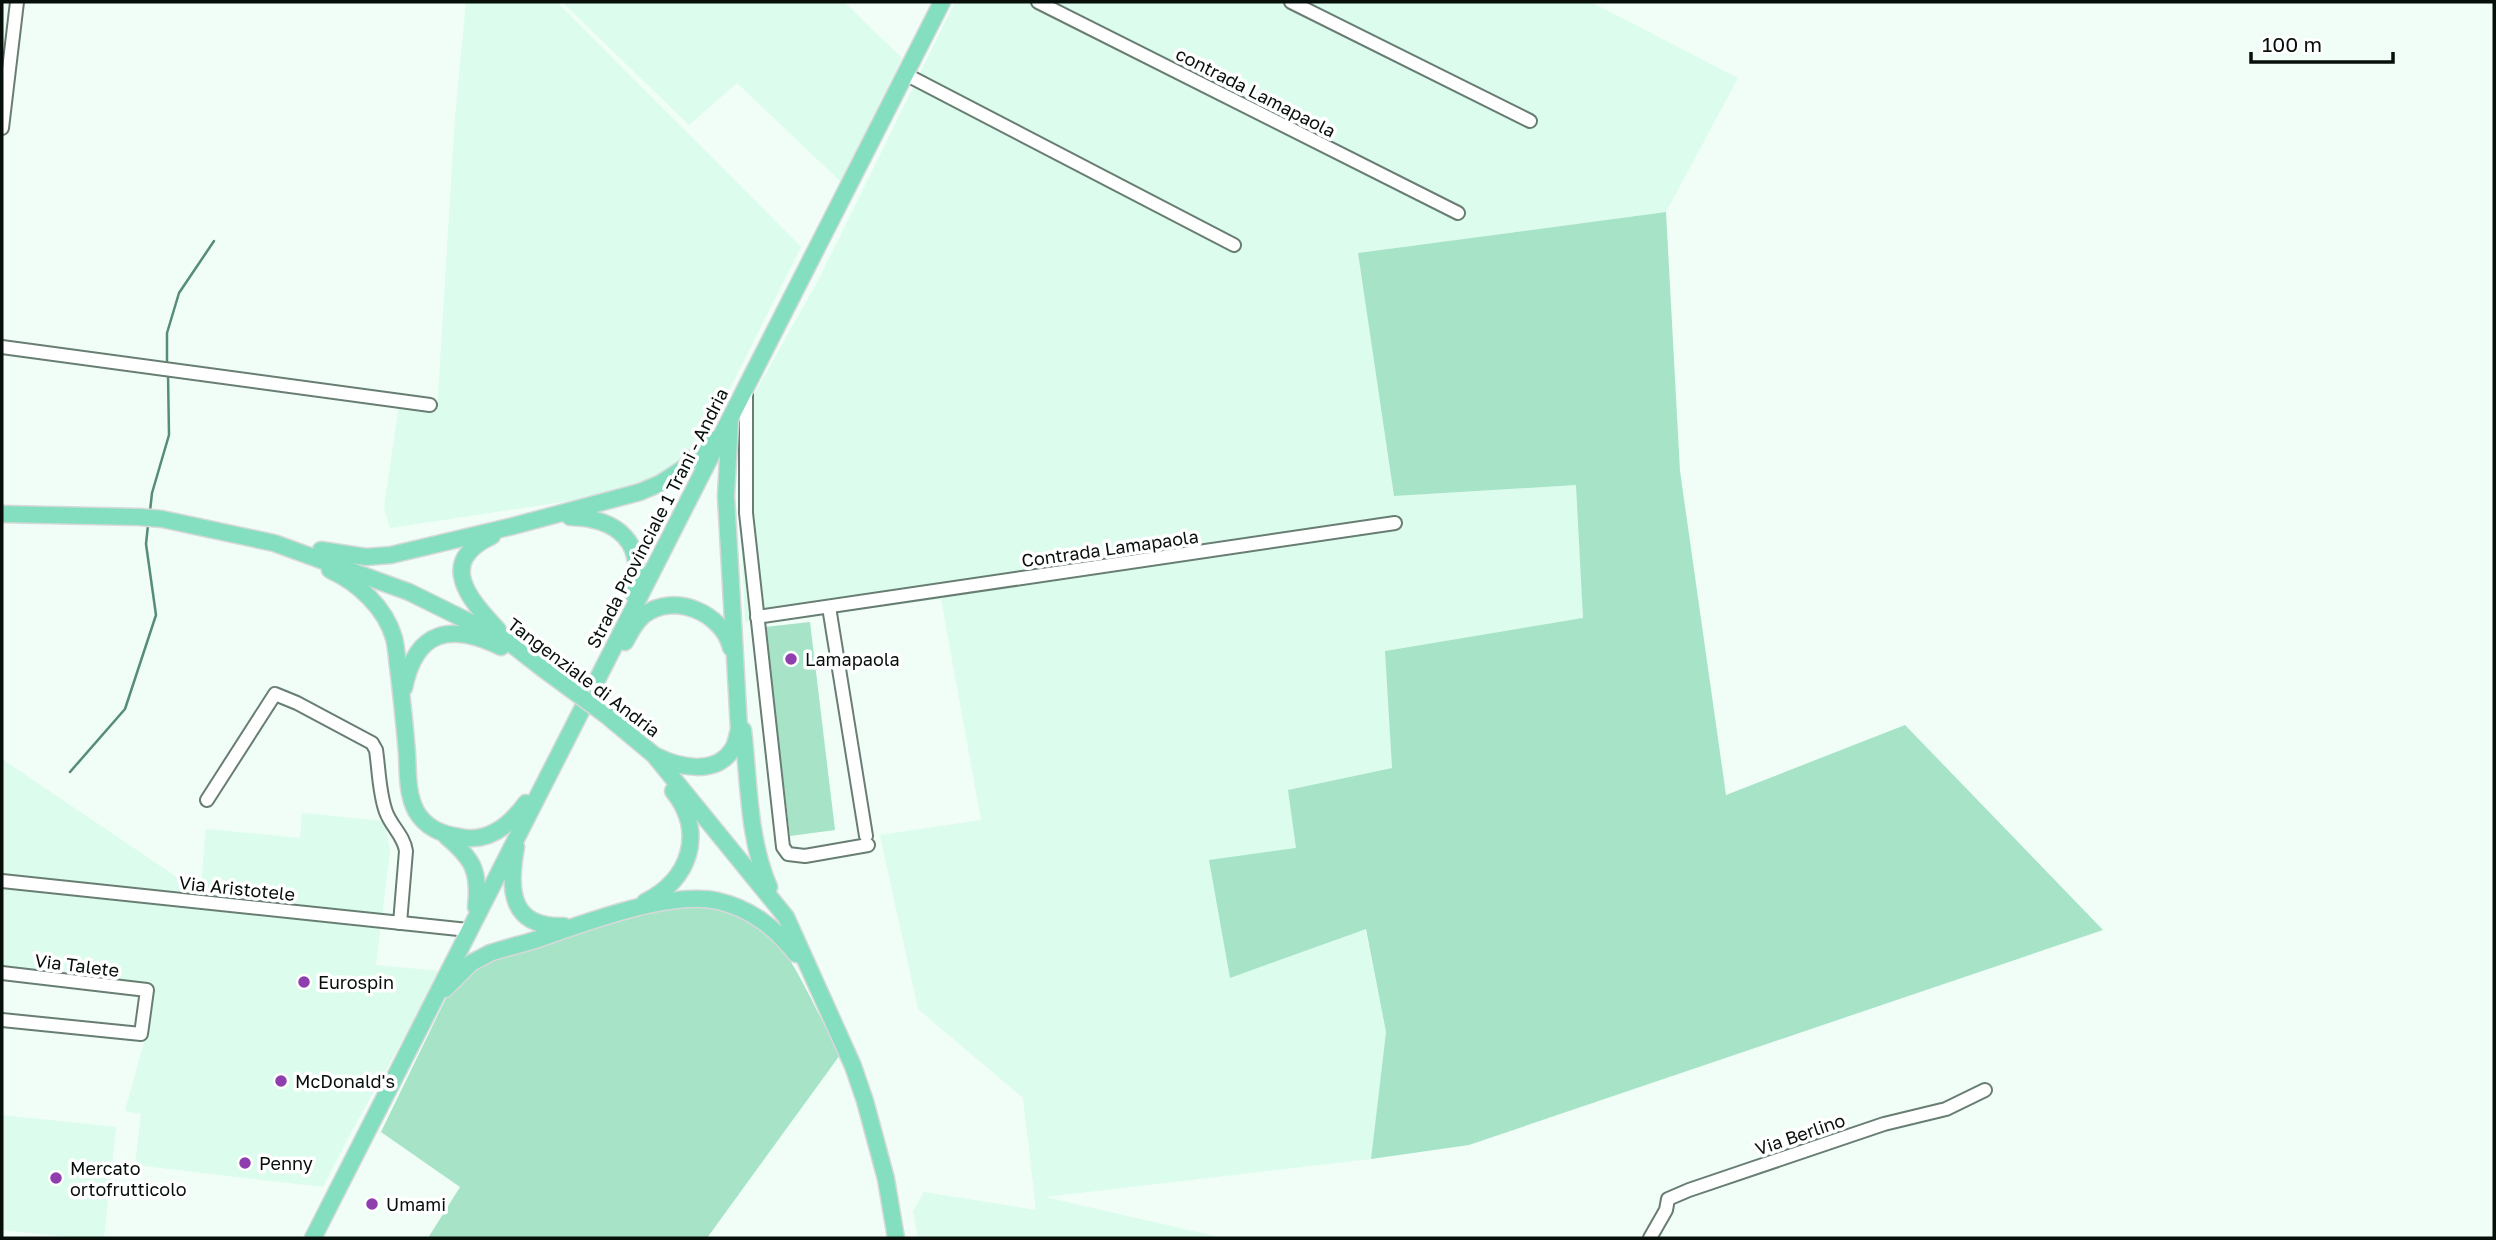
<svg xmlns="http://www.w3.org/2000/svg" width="2496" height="1240" font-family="'Golos Text',sans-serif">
	<rect width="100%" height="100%" fill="#f0fef7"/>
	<g fill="#dcfced">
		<path d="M 466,2 L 557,2 L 801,247 L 706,436 L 685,459 L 646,483 L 589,498 L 390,528 L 384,508 L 399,405 L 437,411 L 455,118 Z"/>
		<path d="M 562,2 L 844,2 L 902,58 L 841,182 L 737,83 L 689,125 Z"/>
		<path d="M 955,2 L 1591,2 L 1738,78 L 1666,212 L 1358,253 L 1394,496 L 1577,485 L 1583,619 L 1385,651 L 1392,768 L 1289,790 L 1365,928 L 1386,1032 L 1371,1159 L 1045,1197 L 1223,1238 L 918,1238 L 913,1211 L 924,1192 L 1036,1210 L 1023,1098 L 918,1009 L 880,835 L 981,820 L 941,599 L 745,622 L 736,426 L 819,279 Z"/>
		<path d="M 2,759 L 190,886 L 201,886 L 206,829 L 300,838 L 302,813 L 384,821 L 390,850 L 376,965 L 441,971 L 349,1136 L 323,1187 L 135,1165 L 141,1114 L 125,1111 L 147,1031 L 152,988 L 2,969 Z"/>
		<path d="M 2,1115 L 116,1127 L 104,1238 L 78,1238 L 2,1230 Z"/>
	</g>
	<g fill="#a6e3c7">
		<path d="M 1666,212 L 1680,471 L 1726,795 L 1905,725 L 2103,930 L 1469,1145 L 1371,1159 L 1386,1032 L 1366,929 L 1230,978 L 1209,860 L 1296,848 L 1288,790 L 1392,768 L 1385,651 L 1583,618 L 1576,485 L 1394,496 L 1358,253 Z"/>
		<path d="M 810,622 L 835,830 L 790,836 L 765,627 Z"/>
		<path d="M 678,905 C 706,907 738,906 762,924 C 787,942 823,1025 840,1055 L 707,1238 L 428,1238 L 460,1187 L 381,1132 L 448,994 L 464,975 L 486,960 Z"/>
	</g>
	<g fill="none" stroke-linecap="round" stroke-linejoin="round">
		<g stroke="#558e75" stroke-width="2.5">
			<path d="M 167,364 L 167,333 L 179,293 L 214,241"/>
			<path d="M 150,511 L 152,493 L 169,435 L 168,374"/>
			<path d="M 70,772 L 125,709 L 156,615 L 146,544 L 148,525"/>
		</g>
		<g stroke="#687e73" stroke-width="16">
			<g id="minor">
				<path d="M 1038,2 L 1458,213"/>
				<path d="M 1291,2 L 1530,121"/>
				<path d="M 905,74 L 1234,245"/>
				<path d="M 2,128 L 17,2"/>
				<path d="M 2,347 L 430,405"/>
				<path d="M 746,391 L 746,513 L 783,847 L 788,854 L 805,856 L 868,845"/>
				<path d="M 829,607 L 866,836"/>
				<path d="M 757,617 L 1395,523"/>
				<path d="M 207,800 L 275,694 L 297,703 L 372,743 L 376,750 C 379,770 379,793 386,812 C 391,826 404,836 406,851 L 400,923"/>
				<path d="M 2,881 L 468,930"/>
				<path d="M 2,973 L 147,990 L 141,1034 L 2,1020"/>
				<path d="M 1650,1238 L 1666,1210 L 1668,1199 L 1689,1190 L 1884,1124 L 1946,1109 L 1985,1090"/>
			</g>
		</g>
		<g stroke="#d7d9d8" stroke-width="19">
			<g id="major">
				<path d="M 2,514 L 139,517 L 162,519 L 274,543 L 409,592 L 506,640 L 542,668"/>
				<path d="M 570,517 C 618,518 647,543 633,594"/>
				<path d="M 492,536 C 436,562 469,599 498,630"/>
				<path d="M 321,550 L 366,557 L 391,555 L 513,526 L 640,492 L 661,483 L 684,468 L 712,439"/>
				<path d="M 330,570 C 358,583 385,607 394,638 C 397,650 397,662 399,674 C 402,701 405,727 407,754 C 408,773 407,794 416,811 C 426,828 441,834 460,837 C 488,843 510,825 526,803"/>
				<path d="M 625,642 C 630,633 635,622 644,615 C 674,592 723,613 731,648"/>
				<path d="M 404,688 C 416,629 451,623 501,647"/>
				<path d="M 606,715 L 654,755 L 786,917 L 853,1066 L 865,1101 L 886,1179 L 896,1238"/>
				<path d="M 743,730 C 749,781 748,839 769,887"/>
				<path d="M 656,756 C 678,767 715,776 732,750 C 736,745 737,736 739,729 L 726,496 L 730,421"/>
				<path d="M 446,836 C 473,859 480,871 476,907"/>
				<path d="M 516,847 C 508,890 510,928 564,926"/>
				<path d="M 645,902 C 690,880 706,832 673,791"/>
				<path d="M 445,989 L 471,963 L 490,953 C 507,947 524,944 541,938 C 587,922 672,890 718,901 C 752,909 775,928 796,954"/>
				<path d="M 313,1238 L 942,2"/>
			</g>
		</g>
		<use href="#minor" stroke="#fff" stroke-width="12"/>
		<use href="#major" stroke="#84dfc1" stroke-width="16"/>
		<g stroke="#d7d9d8" stroke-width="19" stroke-linecap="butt">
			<path id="major-bridge" d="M 542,668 L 606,715"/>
		</g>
		<use href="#major-bridge" stroke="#84dfc1" stroke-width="16"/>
	</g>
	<g fill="#8e3ead" stroke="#fff" stroke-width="2.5">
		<circle cx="791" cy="659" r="7"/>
		<circle cx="304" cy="982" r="7"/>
		<circle cx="281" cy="1081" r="7"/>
		<circle cx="245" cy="1163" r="7"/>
		<circle cx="56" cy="1178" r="7"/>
		<circle cx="372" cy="1204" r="7"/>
	</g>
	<g text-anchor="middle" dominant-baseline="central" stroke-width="7" stroke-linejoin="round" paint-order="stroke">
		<g font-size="18" fill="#070f0b" stroke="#fff">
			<text transform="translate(1256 92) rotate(27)">contrada Lamapaola</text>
			<text transform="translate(657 518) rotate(-63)">Strada Provinciale 1 Trani - Andria</text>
			<text transform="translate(1110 548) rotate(-8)">Contrada Lamapaola</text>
			<text transform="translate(584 677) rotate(37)">Tangenziale di Andria</text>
			<text transform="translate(237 888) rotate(6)">Via Aristotele</text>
			<text transform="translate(77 965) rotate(7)">Via Talete</text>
			<text transform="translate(1800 1134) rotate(-19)">Via Berlino</text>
		</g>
		<g font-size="18" fill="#070f0b" stroke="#fff" text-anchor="start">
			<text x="805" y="659">Lamapaola</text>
			<text x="318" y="982">Eurospin</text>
			<text x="295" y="1081">McDonald's</text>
			<text x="259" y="1163">Penny</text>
			<text x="70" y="1168">Mercato<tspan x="70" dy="21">ortofrutticolo</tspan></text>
			<text x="386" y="1204">Umami</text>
		</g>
	</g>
	<rect width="2496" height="1240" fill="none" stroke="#070f0b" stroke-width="7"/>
	<path d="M2251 52v10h142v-10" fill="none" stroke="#070f0b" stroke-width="3.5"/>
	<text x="2262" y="52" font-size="21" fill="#070f0b" stroke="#ffffff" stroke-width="5" paint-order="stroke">100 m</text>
</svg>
